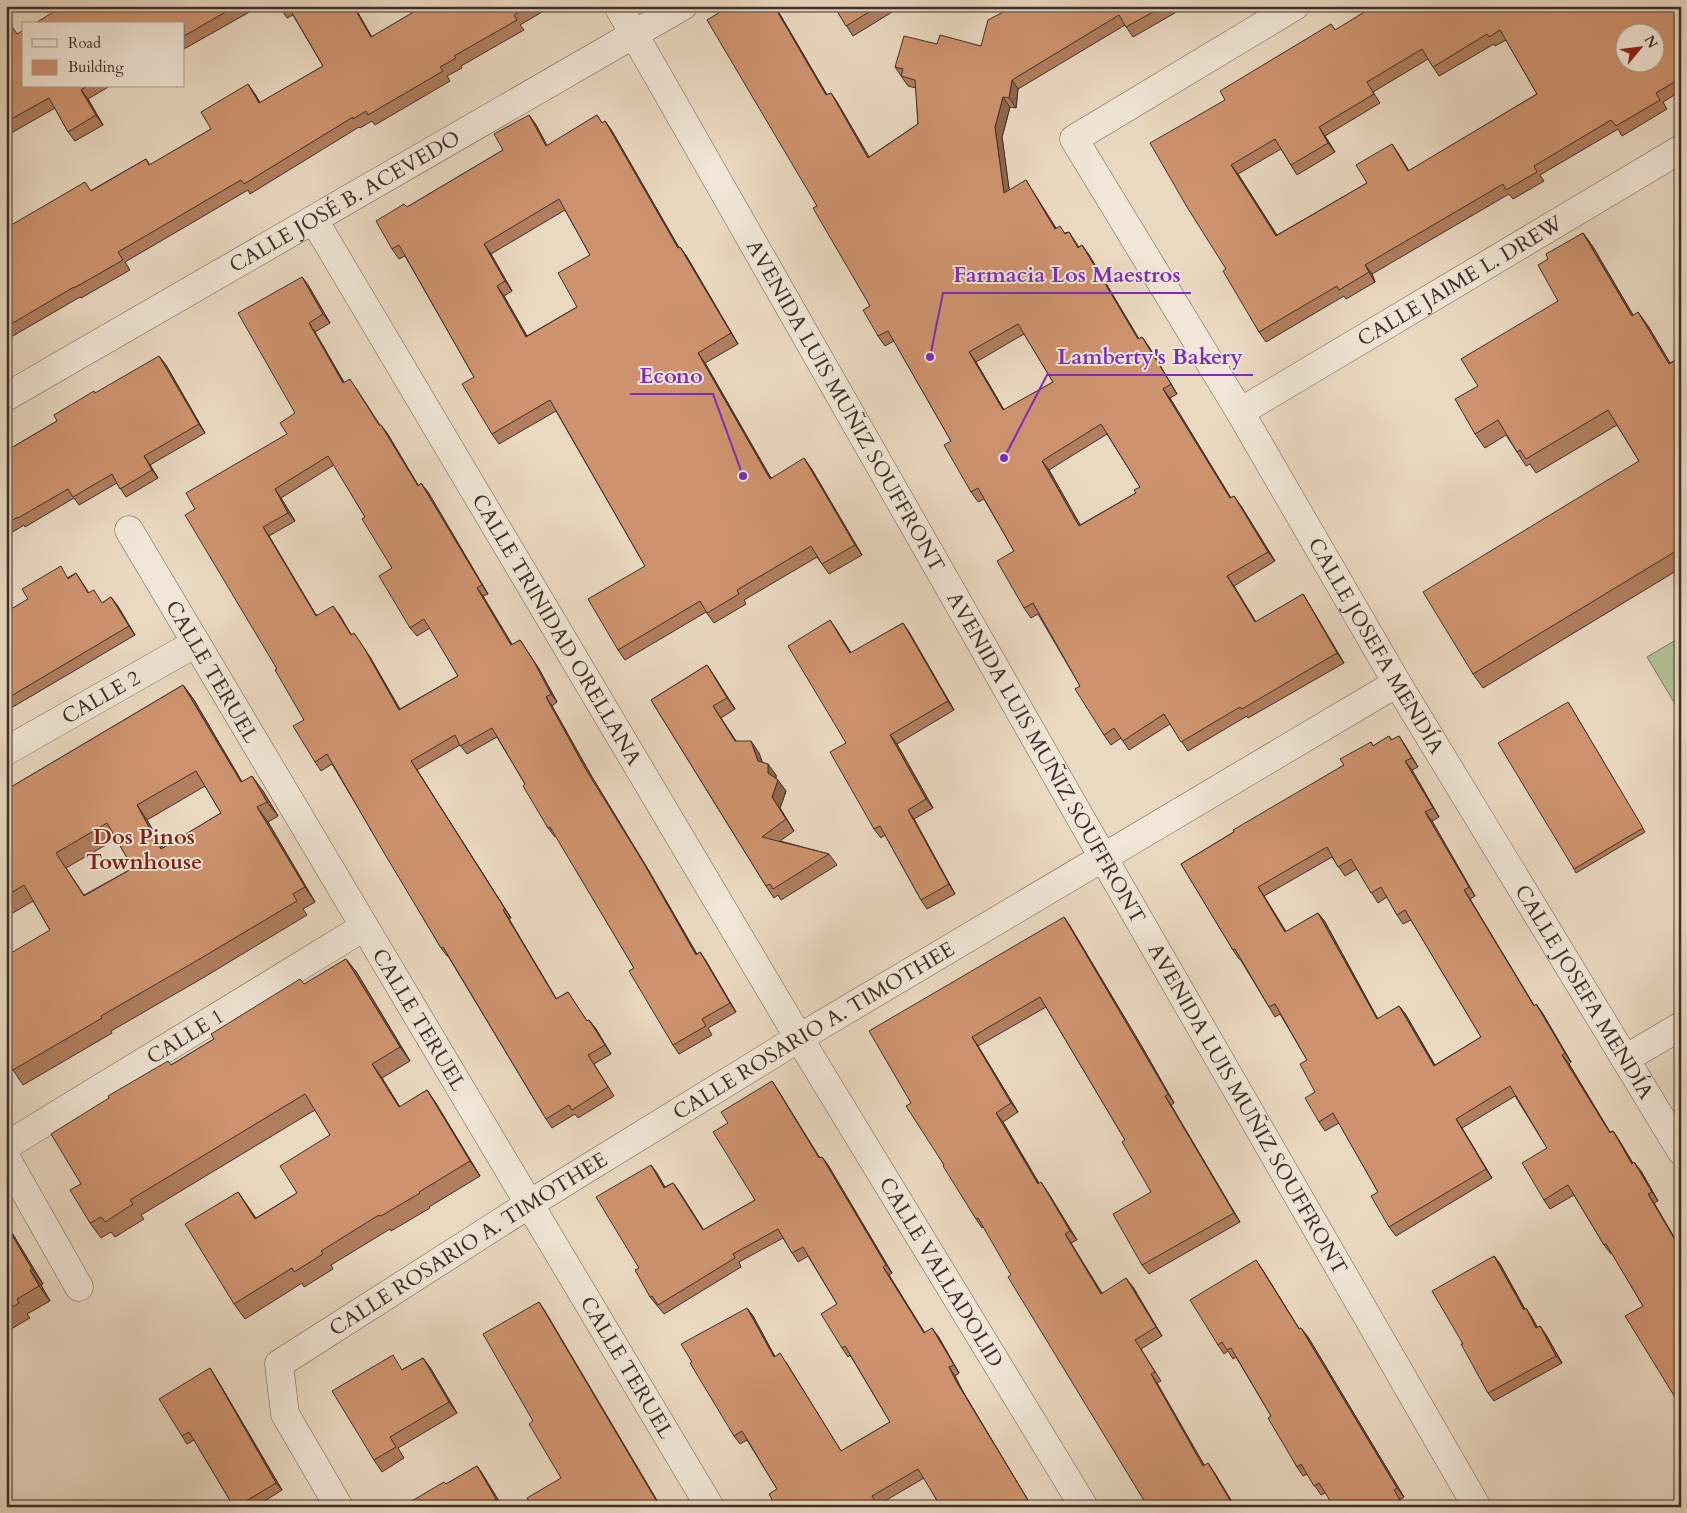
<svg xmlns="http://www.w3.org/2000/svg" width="1687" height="1513" font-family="Cardo,serif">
	<rect width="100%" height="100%" fill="#ead9c1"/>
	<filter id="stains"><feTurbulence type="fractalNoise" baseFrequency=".004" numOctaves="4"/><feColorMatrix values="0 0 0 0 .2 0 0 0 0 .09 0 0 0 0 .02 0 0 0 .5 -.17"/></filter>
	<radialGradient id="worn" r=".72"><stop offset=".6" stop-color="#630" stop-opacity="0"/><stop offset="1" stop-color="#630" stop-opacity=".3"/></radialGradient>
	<path fill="#b2c096" stroke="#78775f" d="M 1681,637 L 1681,714 L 1647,657 Z"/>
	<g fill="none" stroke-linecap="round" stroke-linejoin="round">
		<g stroke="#6a594e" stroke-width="29">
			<g id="minor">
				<path id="s1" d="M 1295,6 L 1074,139 L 1240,412 L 1397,683 L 1681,1151"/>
				<path id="s2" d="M 314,220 L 799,1038 L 1084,1507"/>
				<path id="s3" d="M 6,397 L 683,6"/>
				<path id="s4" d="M 1240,412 L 1681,149"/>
				<path id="s5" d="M 129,530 C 320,857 517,1181 710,1507"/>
				<path id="s6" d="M 6,751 L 196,643"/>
				<path d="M 1625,1059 L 1681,1026"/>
				<path id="s7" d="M 6,1146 L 364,927"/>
				<path d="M 6,1158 L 79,1287"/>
				<path id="s8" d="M 339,1507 L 285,1414 L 279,1364 L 531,1203 L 799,1038 L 1397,683"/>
			</g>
		</g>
		<g stroke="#6a594e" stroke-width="29">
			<g id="tertiary">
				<path id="s9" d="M 618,6 L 1104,859 L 1477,1507"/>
			</g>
		</g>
		<use href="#minor" stroke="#f1e6d7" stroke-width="28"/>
		<use href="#tertiary" stroke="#f1e6d7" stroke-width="28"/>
	</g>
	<g fill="#b17e5f" stroke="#3f2e28" fill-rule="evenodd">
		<path d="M 63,6 L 260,6 L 184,49 L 184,24 Z"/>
		<path d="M 279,6 L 354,6 L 372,37 L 424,6 L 539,6 L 542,12 L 520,25 L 524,30 L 461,66 L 462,68 L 447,76 L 450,81 L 375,125 L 372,121 L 360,128 L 359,127 L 250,194 L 248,190 L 125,262 L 130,270 L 81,298 L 80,297 L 6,340 L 6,228 L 92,190 L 146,159 L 150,165 L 211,129 L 255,94 L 260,103 L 323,66 L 293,15 L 287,18 Z"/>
		<path d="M 730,6 L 775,6 L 827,95 L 831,93 L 837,102 L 869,157 L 918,124 L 916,88 L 908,86 L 895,67 L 937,44 L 981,46 L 1003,12 L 1008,6 L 1187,6 L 1133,37 L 1125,25 L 1018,89 L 1016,108 L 1010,107 L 1002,137 L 1009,190 L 1032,190 L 1056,228 L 1065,233 L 1069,232 L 1079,247 L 1082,245 L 1089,255 L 1139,339 L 1142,337 L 1149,347 L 1177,394 L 1170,398 L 1231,498 L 1241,506 L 1275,561 L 1234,586 L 1256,622 L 1303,594 L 1309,604 L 1344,663 L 1248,718 L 1247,716 L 1188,751 L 1170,724 L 1129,750 L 1121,738 L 1111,745 L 1104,735 L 1080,686 L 1038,614 L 1031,618 L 1024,608 L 1014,551 L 984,499 L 978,502 L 971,492 L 951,441 L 894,341 L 885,346 L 878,336 L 870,306 L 817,206 ZM 1024,334 L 1053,382 L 1004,410 L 976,362 ZM 1107,434 L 1140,487 L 1136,493 L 1080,525 L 1049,470 Z"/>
		<path d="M 834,6 L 902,6 L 853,36 Z"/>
		<path d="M 1681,6 L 1681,91 L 1663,102 L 1667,109 L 1622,136 L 1618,129 L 1540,175 L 1544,181 L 1513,199 L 1509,194 L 1372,274 L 1375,282 L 1346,299 L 1344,296 L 1266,342 L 1259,332 L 1226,269 L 1225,100 L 1331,24 L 1335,30 ZM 1506,40 L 1537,94 L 1409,171 L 1398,153 L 1367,183 L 1277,235 L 1238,174 L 1281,149 L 1297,175 L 1335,152 L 1325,136 L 1380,103 L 1373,92 L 1428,59 L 1439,76 L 1494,44 L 1495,46 Z"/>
		<path d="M 6,27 L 17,34 L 24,86 L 110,86 L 88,99 L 103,125 L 75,141 L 68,132 L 55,108 L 6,136 Z"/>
		<path d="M 529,115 L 536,125 L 547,146 L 597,115 L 602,123 L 605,121 L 612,131 L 679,248 L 680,247 L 687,257 L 738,344 L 705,363 L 771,478 L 811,468 L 862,555 L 829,574 L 817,557 L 744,600 L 746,604 L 714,623 L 706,612 L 625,660 L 618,650 L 645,566 L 556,411 L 499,444 L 492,434 L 474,377 L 405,256 L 399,259 L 392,249 L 407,207 L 503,150 ZM 565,210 L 590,255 L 577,307 L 527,336 L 504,296 L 512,291 L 491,254 Z"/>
		<path d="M 1583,233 L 1593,247 L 1633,315 L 1648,326 L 1670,363 L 1681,357 L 1681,568 L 1483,688 L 1473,674 L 1639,461 L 1617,425 L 1536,473 L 1530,464 L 1526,466 L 1517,452 L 1506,435 L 1485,448 L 1475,434 L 1478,386 L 1558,301 L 1548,259 Z"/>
		<path d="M 302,277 L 308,285 L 330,323 L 315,332 L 344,382 L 356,388 L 380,425 L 387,433 L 418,485 L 428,492 L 488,594 L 483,596 L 512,645 L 520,640 L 539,669 L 557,702 L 552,706 L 592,777 L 649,871 L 697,954 L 700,952 L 706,961 L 736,1012 L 708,1028 L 712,1035 L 679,1054 L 673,1045 L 634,968 L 556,836 L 555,837 L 548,828 L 525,784 L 497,737 L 467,754 L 460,745 L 417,770 L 511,918 L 509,919 L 556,999 L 568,992 L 587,1021 L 589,1020 L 596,1029 L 611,1054 L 594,1064 L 614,1096 L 578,1118 L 575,1114 L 552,1128 L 546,1119 L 448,956 L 447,956 L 441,948 L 332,764 L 321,771 L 315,762 L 304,720 L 277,669 L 195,509 L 287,434 L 295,413 ZM 334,465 L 365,517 L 392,568 L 410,628 L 417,636 L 430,628 L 458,676 L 400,709 L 370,657 L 351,635 L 339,614 L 316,615 L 269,536 L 295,521 L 281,498 Z"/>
		<path d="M 166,365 L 205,433 L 150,465 L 158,478 L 126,497 L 117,483 L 79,505 L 74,498 L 25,527 L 24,525 L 6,536 L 6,451 L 57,421 Z"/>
		<path d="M 76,573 L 89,593 L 102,603 L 111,597 L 135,635 L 6,711 L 6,612 Z"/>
		<path d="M 903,623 L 909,632 L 954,710 L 897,744 L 933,808 L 914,819 L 955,894 L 927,909 L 921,900 L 885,835 L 881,838 L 874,829 L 846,743 L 836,629 L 851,653 Z"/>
		<path d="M 707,665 L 735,709 L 721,718 L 736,741 L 759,753 L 762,762 L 776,775 L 776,779 L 786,791 L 780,808 L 794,831 L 780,841 L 829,854 L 837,865 L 781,900 L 778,895 L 774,898 L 766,886 L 651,700 Z"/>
		<path d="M 183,685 L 194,700 L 242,782 L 263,791 L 278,816 L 268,822 L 315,902 L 303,909 L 307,915 L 201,979 L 111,1031 L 112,1033 L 23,1085 L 13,1070 L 50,930 L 33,901 L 6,917 L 6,790 ZM 205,786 L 221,813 L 163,848 L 147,820 ZM 116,839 L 133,868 L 84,895 L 66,868 Z"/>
		<path d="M 1568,702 L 1645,832 L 1576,873 L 1574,869 Z"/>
		<path d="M 1389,736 L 1392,740 L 1399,736 L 1418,767 L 1412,770 L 1439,817 L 1432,821 L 1475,896 L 1470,899 L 1534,1006 L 1536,1004 L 1543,1014 L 1571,1062 L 1569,1064 L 1610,1132 L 1613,1131 L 1619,1140 L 1633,1163 L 1641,1171 L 1658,1201 L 1654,1203 L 1681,1249 L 1681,1407 L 1643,1306 L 1612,1253 L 1611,1254 L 1604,1245 L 1574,1195 L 1550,1209 L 1544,1200 L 1547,1148 L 1515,1096 L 1462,1128 L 1492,1178 L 1396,1236 L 1389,1227 L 1378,1192 L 1339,1123 L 1325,1131 L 1319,1122 L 1315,1092 L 1307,1060 L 1280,1014 L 1275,1017 L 1269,1007 L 1240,959 L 1239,959 L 1233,950 L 1181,864 L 1344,765 L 1371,742 L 1373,746 ZM 1332,857 L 1345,876 L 1357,869 L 1378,903 L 1387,897 L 1397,915 L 1403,924 L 1411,920 L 1481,1037 L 1435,1065 L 1406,1015 L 1399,1006 L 1378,1019 L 1325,922 L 1318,913 L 1286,932 L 1264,896 Z"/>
		<path d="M 1064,917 L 1070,926 L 1141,1045 L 1174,1103 L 1171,1105 L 1240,1222 L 1149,1274 L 1142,1265 L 1151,1192 L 1125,1140 L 1046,1007 L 978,1046 L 1018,1112 L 1003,1122 L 1039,1183 L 1047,1191 L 1077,1240 L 1071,1243 L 1102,1293 L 1133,1287 L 1162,1336 L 1141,1349 L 1161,1381 L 1157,1383 L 1204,1466 L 1214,1472 L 1235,1507 L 983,1227 L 982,1228 L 976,1219 L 944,1165 L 911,1103 Z"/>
		<path d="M 346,959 L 357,973 L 410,1061 L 382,1078 L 400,1107 L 427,1090 L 437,1105 L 480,1176 L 429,1207 L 430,1208 L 391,1231 L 390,1229 L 331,1265 L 333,1269 L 304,1287 L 302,1283 L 245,1319 L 234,1304 L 238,1192 L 256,1218 L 297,1193 L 330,1135 L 315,1110 L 141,1215 L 144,1219 L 115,1237 L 111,1232 L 101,1238 L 90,1223 L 81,1184 L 171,1065 Z"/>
		<path d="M 772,1081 L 820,1158 L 822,1157 L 828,1165 L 892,1273 L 889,1275 L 924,1333 L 938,1336 L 959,1373 L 955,1376 L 962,1390 L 1032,1507 L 941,1507 L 924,1478 L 878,1505 L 777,1489 L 747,1440 L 740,1444 L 734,1436 L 747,1308 L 753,1316 L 775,1357 L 786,1362 L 841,1451 L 890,1422 L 850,1355 L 848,1357 L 842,1348 L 837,1304 L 808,1256 L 798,1262 L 783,1238 L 739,1262 L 741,1267 L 664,1314 L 650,1297 L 639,1268 L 651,1165 L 665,1187 L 673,1183 L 703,1230 L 755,1200 L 728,1123 Z"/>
		<path d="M 6,1223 L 43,1284 L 41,1285 L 50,1301 L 27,1314 L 30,1318 L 6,1332 Z"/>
		<path d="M 1494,1256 L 1500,1264 L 1525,1309 L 1531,1316 L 1537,1327 L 1545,1333 L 1562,1363 L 1494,1401 L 1488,1393 L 1463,1344 Z"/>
		<path d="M 1262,1269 L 1299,1329 L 1301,1328 L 1308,1337 L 1404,1497 L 1401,1499 L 1325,1493 L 1321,1495 L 1307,1474 L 1303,1476 L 1297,1467 L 1271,1416 L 1236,1357 L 1233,1359 L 1228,1351 L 1224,1354 L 1218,1345 Z"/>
		<path d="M 423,1358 L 431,1369 L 457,1413 L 398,1448 L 404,1458 L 382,1472 L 374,1460 L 403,1369 Z"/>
		<path d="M 210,1368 L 215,1376 L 282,1490 L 255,1507 L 234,1507 L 194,1440 L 187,1444 L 182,1436 Z"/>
		<path d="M 477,1466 L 502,1506 L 413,1507 L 446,1484 Z"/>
	</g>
	<g fill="#90674d" stroke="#3f2e28">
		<path d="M 353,6 L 354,6 L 377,47 L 371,37 Z"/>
		<path d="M 774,6 L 778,11 L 833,105 L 826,95 Z"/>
		<path d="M 1012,80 L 1018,89 L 1016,108 L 1009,98 Z"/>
		<path d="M 248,84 L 255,94 L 266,113 L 259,103 Z"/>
		<path d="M 81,90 L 88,99 L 103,125 L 96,115 Z"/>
		<path d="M 831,93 L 837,102 L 875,167 L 868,158 Z"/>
		<path d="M 1003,97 L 1010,107 L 1002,137 L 1011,203 L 1004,193 L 995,127 Z"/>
		<path d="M 529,115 L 536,125 L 553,156 L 546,146 Z"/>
		<path d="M 605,121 L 612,131 L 685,258 L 678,248 Z"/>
		<path d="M 1319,127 L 1325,136 L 1335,152 L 1328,143 Z"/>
		<path d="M 1392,144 L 1398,153 L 1415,181 L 1408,171 Z"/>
		<path d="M 1231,165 L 1238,174 L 1283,245 L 1276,236 Z"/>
		<path d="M 1026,180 L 1032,190 L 1062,238 L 1055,229 Z"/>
		<path d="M 1583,233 L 1593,247 L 1642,330 L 1632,316 Z"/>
		<path d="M 484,244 L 491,254 L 512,291 L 505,281 Z"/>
		<path d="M 1082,245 L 1089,255 L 1145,349 L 1138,339 Z"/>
		<path d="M 680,247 L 687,257 L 738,344 L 731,333 Z"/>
		<path d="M 1365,265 L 1372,274 L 1375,282 L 1369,272 Z"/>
		<path d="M 302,277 L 308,285 L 330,323 L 323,314 Z"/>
		<path d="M 497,286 L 504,296 L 533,347 L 526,337 Z"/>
		<path d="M 1638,312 L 1648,326 L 1679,378 L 1669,364 Z"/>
		<path d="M 309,323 L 315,332 L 349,392 L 343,383 Z"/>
		<path d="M 1142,337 L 1149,347 L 1177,394 L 1171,384 Z"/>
		<path d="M 969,352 L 976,362 L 1010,420 L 1003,410 Z"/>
		<path d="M 698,353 L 705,363 L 777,489 L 770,479 Z"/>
		<path d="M 159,356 L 166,365 L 205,433 L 199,424 Z"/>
		<path d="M 1163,389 L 1170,398 L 1237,508 L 1230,498 Z"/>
		<path d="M 381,425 L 387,433 L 424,495 L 418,486 Z"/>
		<path d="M 144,456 L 150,465 L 158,478 L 152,470 Z"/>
		<path d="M 804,458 L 811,468 L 862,555 L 855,545 Z"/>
		<path d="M 1042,461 L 1049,470 L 1086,535 L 1079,526 Z"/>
		<path d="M 421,483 L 428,492 L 488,594 L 482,585 Z"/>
		<path d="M 275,489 L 281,498 L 295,521 L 288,513 Z"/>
		<path d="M 1234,496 L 1241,506 L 1275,561 L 1268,552 Z"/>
		<path d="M 263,527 L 269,536 L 322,625 L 316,616 Z"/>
		<path d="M 1227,576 L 1234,586 L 1262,632 L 1255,622 Z"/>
		<path d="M 477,588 L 483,596 L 518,654 L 511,645 Z"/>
		<path d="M 1303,594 L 1309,604 L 1344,663 L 1337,653 Z"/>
		<path d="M 111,597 L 118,606 L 135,635 L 129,626 Z"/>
		<path d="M 333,606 L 339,614 L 357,644 L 351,635 Z"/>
		<path d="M 830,620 L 836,629 L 857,662 L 850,653 Z"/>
		<path d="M 903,623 L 909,632 L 954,710 L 948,701 Z"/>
		<path d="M 354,633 L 370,657 L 405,719 L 399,710 Z"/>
		<path d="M 520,640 L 539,669 L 557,702 L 551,694 Z"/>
		<path d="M 707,665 L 715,677 L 735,709 L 727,698 Z"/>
		<path d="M 183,685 L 194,700 L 251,797 L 241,782 Z"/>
		<path d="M 546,697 L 552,706 L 592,777 L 649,871 L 702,964 L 696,955 L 585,768 Z"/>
		<path d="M 713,706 L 721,718 L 743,752 L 735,741 Z"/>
		<path d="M 890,735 L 897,744 L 933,808 L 926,799 Z"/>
		<path d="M 1399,736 L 1405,745 L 1418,767 L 1412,758 Z"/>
		<path d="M 751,741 L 759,753 L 766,772 L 758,761 Z"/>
		<path d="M 411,761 L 417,770 L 511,918 L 505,909 Z"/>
		<path d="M 1405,761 L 1412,770 L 1439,817 L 1433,808 Z"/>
		<path d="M 768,764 L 776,775 L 776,784 L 768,773 Z"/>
		<path d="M 252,776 L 263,791 L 278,816 L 267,802 Z"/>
		<path d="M 778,780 L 786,791 L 780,808 L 794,831 L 772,797 Z"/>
		<path d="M 137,805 L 147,820 L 172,864 L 161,849 Z"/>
		<path d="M 257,807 L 268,822 L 315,902 L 305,887 Z"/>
		<path d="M 908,810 L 914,819 L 955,894 L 949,884 Z"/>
		<path d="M 1425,812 L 1432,821 L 1475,896 L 1469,887 Z"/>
		<path d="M 1258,887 L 1264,896 L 1292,941 L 1285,932 Z"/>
		<path d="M 1464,890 L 1470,899 L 1540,1015 L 1534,1006 Z"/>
		<path d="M 503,910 L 509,919 L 562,1008 L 556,999 Z"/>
		<path d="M 1318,913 L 1325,922 L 1383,1029 L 1377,1019 Z"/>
		<path d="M 1064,917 L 1070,926 L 1141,1045 L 1174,1103 L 1168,1094 Z"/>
		<path d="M 700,952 L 706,961 L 736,1012 L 730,1003 Z"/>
		<path d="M 346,959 L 357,973 L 410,1061 L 400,1047 Z"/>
		<path d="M 1536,1004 L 1543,1014 L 1571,1062 L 1565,1053 Z"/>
		<path d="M 1399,1006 L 1406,1015 L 1440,1075 L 1434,1066 Z"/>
		<path d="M 589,1020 L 596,1029 L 611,1054 L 605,1045 Z"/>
		<path d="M 972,1037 L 978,1046 L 1018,1112 L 1011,1103 Z"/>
		<path d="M 1562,1055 L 1569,1064 L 1616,1142 L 1610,1133 Z"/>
		<path d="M 372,1064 L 382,1078 L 409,1122 L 399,1107 Z"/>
		<path d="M 772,1081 L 778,1090 L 825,1167 L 819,1158 Z"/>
		<path d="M 427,1090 L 437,1105 L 480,1176 L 470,1161 Z"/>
		<path d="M 1165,1096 L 1171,1105 L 1240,1222 L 1234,1213 Z"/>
		<path d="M 996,1113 L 1003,1122 L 1044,1193 L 1038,1184 Z"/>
		<path d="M 1456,1119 L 1462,1128 L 1492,1178 L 1486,1169 Z"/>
		<path d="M 1613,1131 L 1619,1140 L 1638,1173 L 1632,1164 Z"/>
		<path d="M 822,1157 L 828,1165 L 892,1273 L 886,1265 Z"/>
		<path d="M 1634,1162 L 1641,1171 L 1658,1201 L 1652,1192 Z"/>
		<path d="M 651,1165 L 657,1173 L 670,1196 L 664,1188 Z"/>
		<path d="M 1041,1182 L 1047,1191 L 1077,1240 L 1070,1231 Z"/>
		<path d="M 673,1183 L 679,1191 L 709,1238 L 703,1230 Z"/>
		<path d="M 238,1192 L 248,1207 L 265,1234 L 255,1219 Z"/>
		<path d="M 1648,1194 L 1654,1203 L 1681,1249 L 1681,1250 Z"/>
		<path d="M 6,1223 L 43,1284 L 32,1269 L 6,1225 Z"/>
		<path d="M 1065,1234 L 1071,1243 L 1107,1303 L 1101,1294 Z"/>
		<path d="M 1494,1256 L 1500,1264 L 1529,1317 L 1524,1310 Z"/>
		<path d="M 1256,1260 L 1262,1269 L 1305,1338 L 1299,1329 Z"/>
		<path d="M 883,1267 L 889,1275 L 930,1341 L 924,1333 Z"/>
		<path d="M 30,1270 L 41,1285 L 50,1301 L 39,1286 Z"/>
		<path d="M 1126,1278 L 1133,1287 L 1162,1336 L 1156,1327 Z"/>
		<path d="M 539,1302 L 545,1311 L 661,1507 L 660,1507 Z"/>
		<path d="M 747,1308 L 753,1316 L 780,1366 L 774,1357 Z"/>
		<path d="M 1526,1308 L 1531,1316 L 1542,1335 L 1536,1328 Z"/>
		<path d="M 1540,1326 L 1545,1333 L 1562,1363 L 1556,1356 Z"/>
		<path d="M 932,1328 L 938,1336 L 959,1373 L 954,1365 Z"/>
		<path d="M 1301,1328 L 1308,1337 L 1404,1497 L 1397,1488 Z"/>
		<path d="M 423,1358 L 431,1369 L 457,1413 L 449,1402 Z"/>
		<path d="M 949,1367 L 955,1376 L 962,1390 L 1032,1507 L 956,1381 Z"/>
		<path d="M 210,1368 L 215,1376 L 282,1490 L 276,1483 Z"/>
		<path d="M 1151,1374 L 1157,1383 L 1210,1475 L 1203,1466 Z"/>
		<path d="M 1208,1463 L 1214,1472 L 1235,1507 L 1234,1507 Z"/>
		<path d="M 477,1466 L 482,1473 L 502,1506 L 496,1499 Z"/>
	</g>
	<g fill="#ce936e" stroke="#3f2e28" fill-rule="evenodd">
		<path d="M 63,6 L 236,6 L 184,36 L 184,24 L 34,24 Z"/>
		<path d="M 288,6 L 353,6 L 371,37 L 424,6 L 529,6 L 514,15 L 517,20 L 454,56 L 456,58 L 440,67 L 443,71 L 368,115 L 366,111 L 353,119 L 353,117 L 244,184 L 241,180 L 118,252 L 123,260 L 74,288 L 74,287 L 6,327 L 6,228 L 85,182 L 91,191 L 146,159 L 149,165 L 211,129 L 201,112 L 248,84 L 259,103 L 323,66 Z"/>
		<path d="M 730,6 L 774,6 L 826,95 L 831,93 L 868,158 L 918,124 L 915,80 L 901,76 L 903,69 L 895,67 L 904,36 L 937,44 L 940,35 L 981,46 L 988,20 L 1003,12 L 1002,10 L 1008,6 L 1164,6 L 1126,27 L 1119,15 L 1012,80 L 1009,98 L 1003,97 L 995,127 L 1004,193 L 1026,180 L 1055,229 L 1060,226 L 1065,234 L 1069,232 L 1078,248 L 1082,245 L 1138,339 L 1142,337 L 1171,384 L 1163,389 L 1230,498 L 1234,496 L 1268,552 L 1227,576 L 1255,622 L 1303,594 L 1337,653 L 1242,709 L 1240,707 L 1181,742 L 1164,714 L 1123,741 L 1114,728 L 1104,735 L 1075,689 L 1080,686 L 1033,603 L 1024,608 L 997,561 L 1014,551 L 978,488 L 971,492 L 944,445 L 951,441 L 888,331 L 878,336 L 863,310 L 870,306 L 813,208 L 817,206 L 707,20 ZM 1018,324 L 1053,382 L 1003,410 L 969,352 ZM 1101,424 L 1140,487 L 1134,490 L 1136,493 L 1079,526 L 1042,461 Z"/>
		<path d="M 834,6 L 879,6 L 846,26 Z"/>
		<path d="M 1374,6 L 1681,6 L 1681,78 L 1656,93 L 1660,100 L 1616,126 L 1611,120 L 1534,166 L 1537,172 L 1506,190 L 1503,184 L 1365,265 L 1369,272 L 1339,290 L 1337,286 L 1259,332 L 1223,271 L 1226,269 L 1187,207 L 1150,143 L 1225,100 L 1220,91 L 1331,24 L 1335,30 ZM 1500,30 L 1537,94 L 1408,171 L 1392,144 L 1356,165 L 1367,183 L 1276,236 L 1231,165 L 1275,139 L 1291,165 L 1328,143 L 1319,127 L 1374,94 L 1367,82 L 1422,49 L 1433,67 L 1487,34 L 1489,37 ZM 1624,32 L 1654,32 L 1654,62 L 1624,62 Z"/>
		<path d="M 11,25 L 17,34 L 24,30 L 24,86 L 87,86 L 81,90 L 96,115 L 68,132 L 49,98 L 6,122 L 6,27 Z"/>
		<path d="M 529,115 L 546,146 L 597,115 L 602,123 L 605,121 L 678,248 L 680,247 L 731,333 L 698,353 L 770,479 L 804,458 L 855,545 L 822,564 L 811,546 L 737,590 L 739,594 L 707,613 L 700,601 L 618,650 L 588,599 L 645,566 L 550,400 L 492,434 L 462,384 L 474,377 L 399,245 L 392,249 L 376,221 L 404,204 L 407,207 L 503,150 L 494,134 ZM 559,199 L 590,255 L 558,273 L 577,307 L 526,337 L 497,286 L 505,281 L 484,244 Z"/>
		<path d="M 1583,233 L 1632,316 L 1638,312 L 1669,364 L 1681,357 L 1681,548 L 1473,674 L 1423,592 L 1639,461 L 1608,410 L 1526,459 L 1520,450 L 1517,452 L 1498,420 L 1475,434 L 1455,399 L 1478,386 L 1461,359 L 1558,301 L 1538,265 L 1548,259 L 1546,254 Z"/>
		<path d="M 302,277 L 323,314 L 309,323 L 343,383 L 350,379 L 379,425 L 381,425 L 418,486 L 421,483 L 482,585 L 477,588 L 511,645 L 520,640 L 533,660 L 551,694 L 546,697 L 585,768 L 643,862 L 696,955 L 700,952 L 730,1003 L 702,1019 L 706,1026 L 673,1045 L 629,971 L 634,968 L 550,827 L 548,828 L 523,786 L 525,784 L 492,728 L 460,746 L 455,735 L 411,761 L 505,909 L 503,910 L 556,999 L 568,992 L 587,1021 L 589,1020 L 605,1045 L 588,1055 L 608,1087 L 572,1110 L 569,1105 L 546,1119 L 443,947 L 441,948 L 383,851 L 327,754 L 315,762 L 293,726 L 304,720 L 275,670 L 277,669 L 185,515 L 195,509 L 186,493 L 287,434 L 280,423 L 295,413 L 238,313 ZM 328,456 L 365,517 L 362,519 L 392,568 L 379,576 L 410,628 L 424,619 L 458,676 L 399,710 L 364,648 L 354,633 L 351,635 L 333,606 L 316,616 L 263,527 L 288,513 L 275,489 Z"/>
		<path d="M 159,356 L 199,424 L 144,456 L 152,470 L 120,489 L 112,474 L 73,497 L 68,489 L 18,518 L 18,517 L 6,524 L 6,451 L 57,421 L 54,415 L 94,391 L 95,393 Z"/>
		<path d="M 61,566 L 68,579 L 76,573 L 88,593 L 94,590 L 102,603 L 111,597 L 129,626 L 6,699 L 6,612 L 28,599 L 22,589 Z"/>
		<path d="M 830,620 L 850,653 L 903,623 L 948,701 L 890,735 L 926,799 L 908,810 L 949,884 L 921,900 L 880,826 L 874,829 L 830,752 L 846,743 L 788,646 Z"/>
		<path d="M 707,665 L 727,698 L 713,706 L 735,741 L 751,741 L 758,761 L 768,764 L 768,773 L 778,780 L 772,797 L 786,819 L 762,837 L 829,854 L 773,889 L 770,884 L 766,886 L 651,700 Z"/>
		<path d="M 183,685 L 241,782 L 252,776 L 267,802 L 257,807 L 305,887 L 293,894 L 297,901 L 191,964 L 101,1016 L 102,1018 L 13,1070 L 6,1059 L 6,956 L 50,930 L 24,885 L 6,896 L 6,790 ZM 196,771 L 221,813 L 161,849 L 137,805 ZM 107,823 L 133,868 L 84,896 L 56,853 Z"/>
		<path d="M 1568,702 L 1643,828 L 1574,869 L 1498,743 Z"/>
		<path d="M 1389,736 L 1391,740 L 1399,736 L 1412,758 L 1405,761 L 1433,808 L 1425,812 L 1469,887 L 1464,890 L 1534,1006 L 1536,1004 L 1565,1053 L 1562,1055 L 1610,1133 L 1613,1131 L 1632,1164 L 1634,1162 L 1652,1192 L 1648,1194 L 1681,1250 L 1681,1407 L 1625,1316 L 1643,1306 L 1606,1244 L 1604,1245 L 1568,1185 L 1544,1200 L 1522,1163 L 1547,1148 L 1510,1086 L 1456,1119 L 1486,1169 L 1389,1227 L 1371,1196 L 1378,1192 L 1333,1113 L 1319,1122 L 1305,1098 L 1315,1092 L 1300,1064 L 1307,1060 L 1275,1004 L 1269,1007 L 1235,949 L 1233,950 L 1181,864 L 1234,832 L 1233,830 L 1344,765 L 1340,759 L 1371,742 L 1373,746 ZM 1327,847 L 1338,867 L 1351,859 L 1371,893 L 1381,887 L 1397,915 L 1405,910 L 1481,1037 L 1434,1066 L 1399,1006 L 1377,1019 L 1318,913 L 1285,932 L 1258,887 Z"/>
		<path d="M 1064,917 L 1134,1036 L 1168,1094 L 1165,1096 L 1234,1213 L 1142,1265 L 1113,1214 L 1151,1192 L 1122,1142 L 1125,1140 L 1040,997 L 972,1037 L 1011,1103 L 996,1113 L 1038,1184 L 1041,1182 L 1070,1231 L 1065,1234 L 1101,1294 L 1126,1278 L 1156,1327 L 1135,1340 L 1155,1372 L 1151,1374 L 1203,1466 L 1208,1463 L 1234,1507 L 1148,1507 L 1008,1277 L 1011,1275 L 978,1218 L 976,1219 L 943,1166 L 944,1165 L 906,1106 L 911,1103 L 869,1031 Z"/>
		<path d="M 346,959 L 400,1047 L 372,1064 L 399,1107 L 427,1090 L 470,1161 L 419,1192 L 420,1193 L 381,1216 L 379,1215 L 321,1251 L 323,1254 L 294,1272 L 292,1268 L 234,1304 L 185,1224 L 238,1192 L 255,1219 L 297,1193 L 280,1166 L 330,1135 L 305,1094 L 130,1200 L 133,1204 L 105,1222 L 101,1217 L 90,1223 L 70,1190 L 81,1184 L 51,1134 L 109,1098 L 108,1096 L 168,1061 L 171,1065 L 214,1039 L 211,1034 L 300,979 L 304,984 Z"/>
		<path d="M 772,1081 L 819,1158 L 822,1157 L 886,1265 L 883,1267 L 924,1333 L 932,1328 L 954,1365 L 949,1367 L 956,1381 L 1032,1507 L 941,1507 L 918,1469 L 872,1496 L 878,1507 L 776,1507 L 769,1494 L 777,1489 L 742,1431 L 734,1436 L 690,1363 L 692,1362 L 681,1344 L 747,1308 L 774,1357 L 780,1353 L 841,1451 L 890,1422 L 845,1346 L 842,1348 L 821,1314 L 837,1304 L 803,1247 L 792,1253 L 778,1229 L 733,1254 L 735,1258 L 658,1305 L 652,1296 L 650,1297 L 635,1270 L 639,1268 L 596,1197 L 651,1165 L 664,1188 L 673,1183 L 703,1230 L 755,1200 L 713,1132 L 728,1123 L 721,1112 Z"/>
		<path d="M 6,1225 L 32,1269 L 30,1270 L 39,1286 L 17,1299 L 19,1303 L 6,1311 Z"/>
		<path d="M 1494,1256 L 1524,1310 L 1526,1308 L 1536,1328 L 1540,1326 L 1556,1356 L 1488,1393 L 1461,1344 L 1463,1344 L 1432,1291 Z"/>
		<path d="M 1256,1260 L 1299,1329 L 1301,1328 L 1397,1488 L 1394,1490 L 1404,1507 L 1334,1507 L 1319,1483 L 1314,1486 L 1301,1464 L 1297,1467 L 1268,1418 L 1271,1416 L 1231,1348 L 1227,1350 L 1222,1342 L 1218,1345 L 1190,1300 Z"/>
		<path d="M 539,1302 L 660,1507 L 532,1507 L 527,1498 L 561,1478 L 529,1424 L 533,1421 L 483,1334 Z"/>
		<path d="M 393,1355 L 402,1370 L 423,1358 L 449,1402 L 390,1437 L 396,1447 L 374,1460 L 332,1391 Z"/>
		<path d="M 210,1368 L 276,1483 L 236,1507 L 234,1507 L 189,1432 L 182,1436 L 159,1399 Z"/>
		<path d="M 477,1466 L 496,1499 L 483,1507 L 413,1507 L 410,1502 L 444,1482 L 446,1484 Z"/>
	</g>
	<g text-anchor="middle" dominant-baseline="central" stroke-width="4" stroke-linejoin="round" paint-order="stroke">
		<g font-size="21" fill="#3f2e28" stroke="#f1e6d7">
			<text stroke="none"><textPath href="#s3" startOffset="391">CALLE JOSÉ B. ACEVEDO</textPath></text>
			<text stroke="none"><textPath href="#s4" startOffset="256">CALLE JAIME L. DREW</textPath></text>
			<text stroke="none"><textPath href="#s9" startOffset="460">AVENIDA LUIS MUÑIZ SOUFFRONT</textPath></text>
			<text stroke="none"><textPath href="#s2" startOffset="476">CALLE TRINIDAD ORELLANA</textPath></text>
			<text stroke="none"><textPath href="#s1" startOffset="848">CALLE JOSEFA MENDÍA</textPath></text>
			<text stroke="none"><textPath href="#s5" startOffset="164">CALLE TERUEL</textPath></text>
			<text stroke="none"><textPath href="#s6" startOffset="109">CALLE 2</textPath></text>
			<text stroke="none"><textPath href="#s9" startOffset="865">AVENIDA LUIS MUÑIZ SOUFFRONT</textPath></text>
			<text stroke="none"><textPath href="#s1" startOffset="1252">CALLE JOSEFA MENDÍA</textPath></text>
			<text stroke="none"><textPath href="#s5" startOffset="569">CALLE TERUEL</textPath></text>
			<text stroke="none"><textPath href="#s8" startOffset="788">CALLE ROSARIO A. TIMOTHEE</textPath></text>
			<text stroke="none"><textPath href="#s7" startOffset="210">CALLE 1</textPath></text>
			<text stroke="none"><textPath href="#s9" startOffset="1270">AVENIDA LUIS MUÑIZ SOUFFRONT</textPath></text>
			<text stroke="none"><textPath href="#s8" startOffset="382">CALLE ROSARIO A. TIMOTHEE</textPath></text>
			<text stroke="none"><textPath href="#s2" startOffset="1225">CALLE VALLADOLID</textPath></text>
			<text stroke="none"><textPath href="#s5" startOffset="974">CALLE TERUEL</textPath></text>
		</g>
		<g font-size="22" font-weight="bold" fill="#7a1f14" stroke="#f1e6d7">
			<text x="144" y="837">Dos Pinos<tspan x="144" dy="25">Townhouse</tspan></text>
		</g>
	</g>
	<path fill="none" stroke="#7b2cbf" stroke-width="2" d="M930 357L943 293H1191M1004 458L1047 375H1253M743 476L713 394H630"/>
	<g fill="#7b2cbf" stroke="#f1e6d7" stroke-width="2">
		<circle cx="930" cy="357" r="5"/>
		<circle cx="1004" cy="458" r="5"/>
		<circle cx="743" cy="476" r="5"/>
	</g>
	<g font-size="22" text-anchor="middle" font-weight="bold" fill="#7b2cbf" stroke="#f1e6d7" stroke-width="4" stroke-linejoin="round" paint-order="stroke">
		<text x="1067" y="282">Farmacia Los Maestros</text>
		<text x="1150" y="364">Lamberty's Bakery</text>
		<text x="671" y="383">Econo</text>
	</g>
	<rect width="1687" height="1513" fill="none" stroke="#ead9c1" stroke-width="25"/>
	<rect x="8" y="8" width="1672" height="1498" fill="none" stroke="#3f2e28" stroke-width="2.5"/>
	<rect x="12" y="12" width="1662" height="1488" fill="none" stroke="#3f2e28"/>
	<rect x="22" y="22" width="162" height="65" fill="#f1e6d7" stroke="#aa9c91"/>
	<rect x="32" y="39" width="25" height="8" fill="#f1e6d7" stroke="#aa9c91"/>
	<text x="68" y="48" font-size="15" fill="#3f2e28">Road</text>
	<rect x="32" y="60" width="25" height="15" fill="#ce936e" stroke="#aa9c91"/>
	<text x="68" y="72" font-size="15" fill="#3f2e28">Building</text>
	<g transform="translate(1640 48) rotate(61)"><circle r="24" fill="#f1e6d7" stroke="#aa9c91"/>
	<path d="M0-4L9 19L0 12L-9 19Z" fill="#8f2418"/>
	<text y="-8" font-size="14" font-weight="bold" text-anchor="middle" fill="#3f2e28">N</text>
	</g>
	<rect width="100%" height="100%" filter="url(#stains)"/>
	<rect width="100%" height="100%" fill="url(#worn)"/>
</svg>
